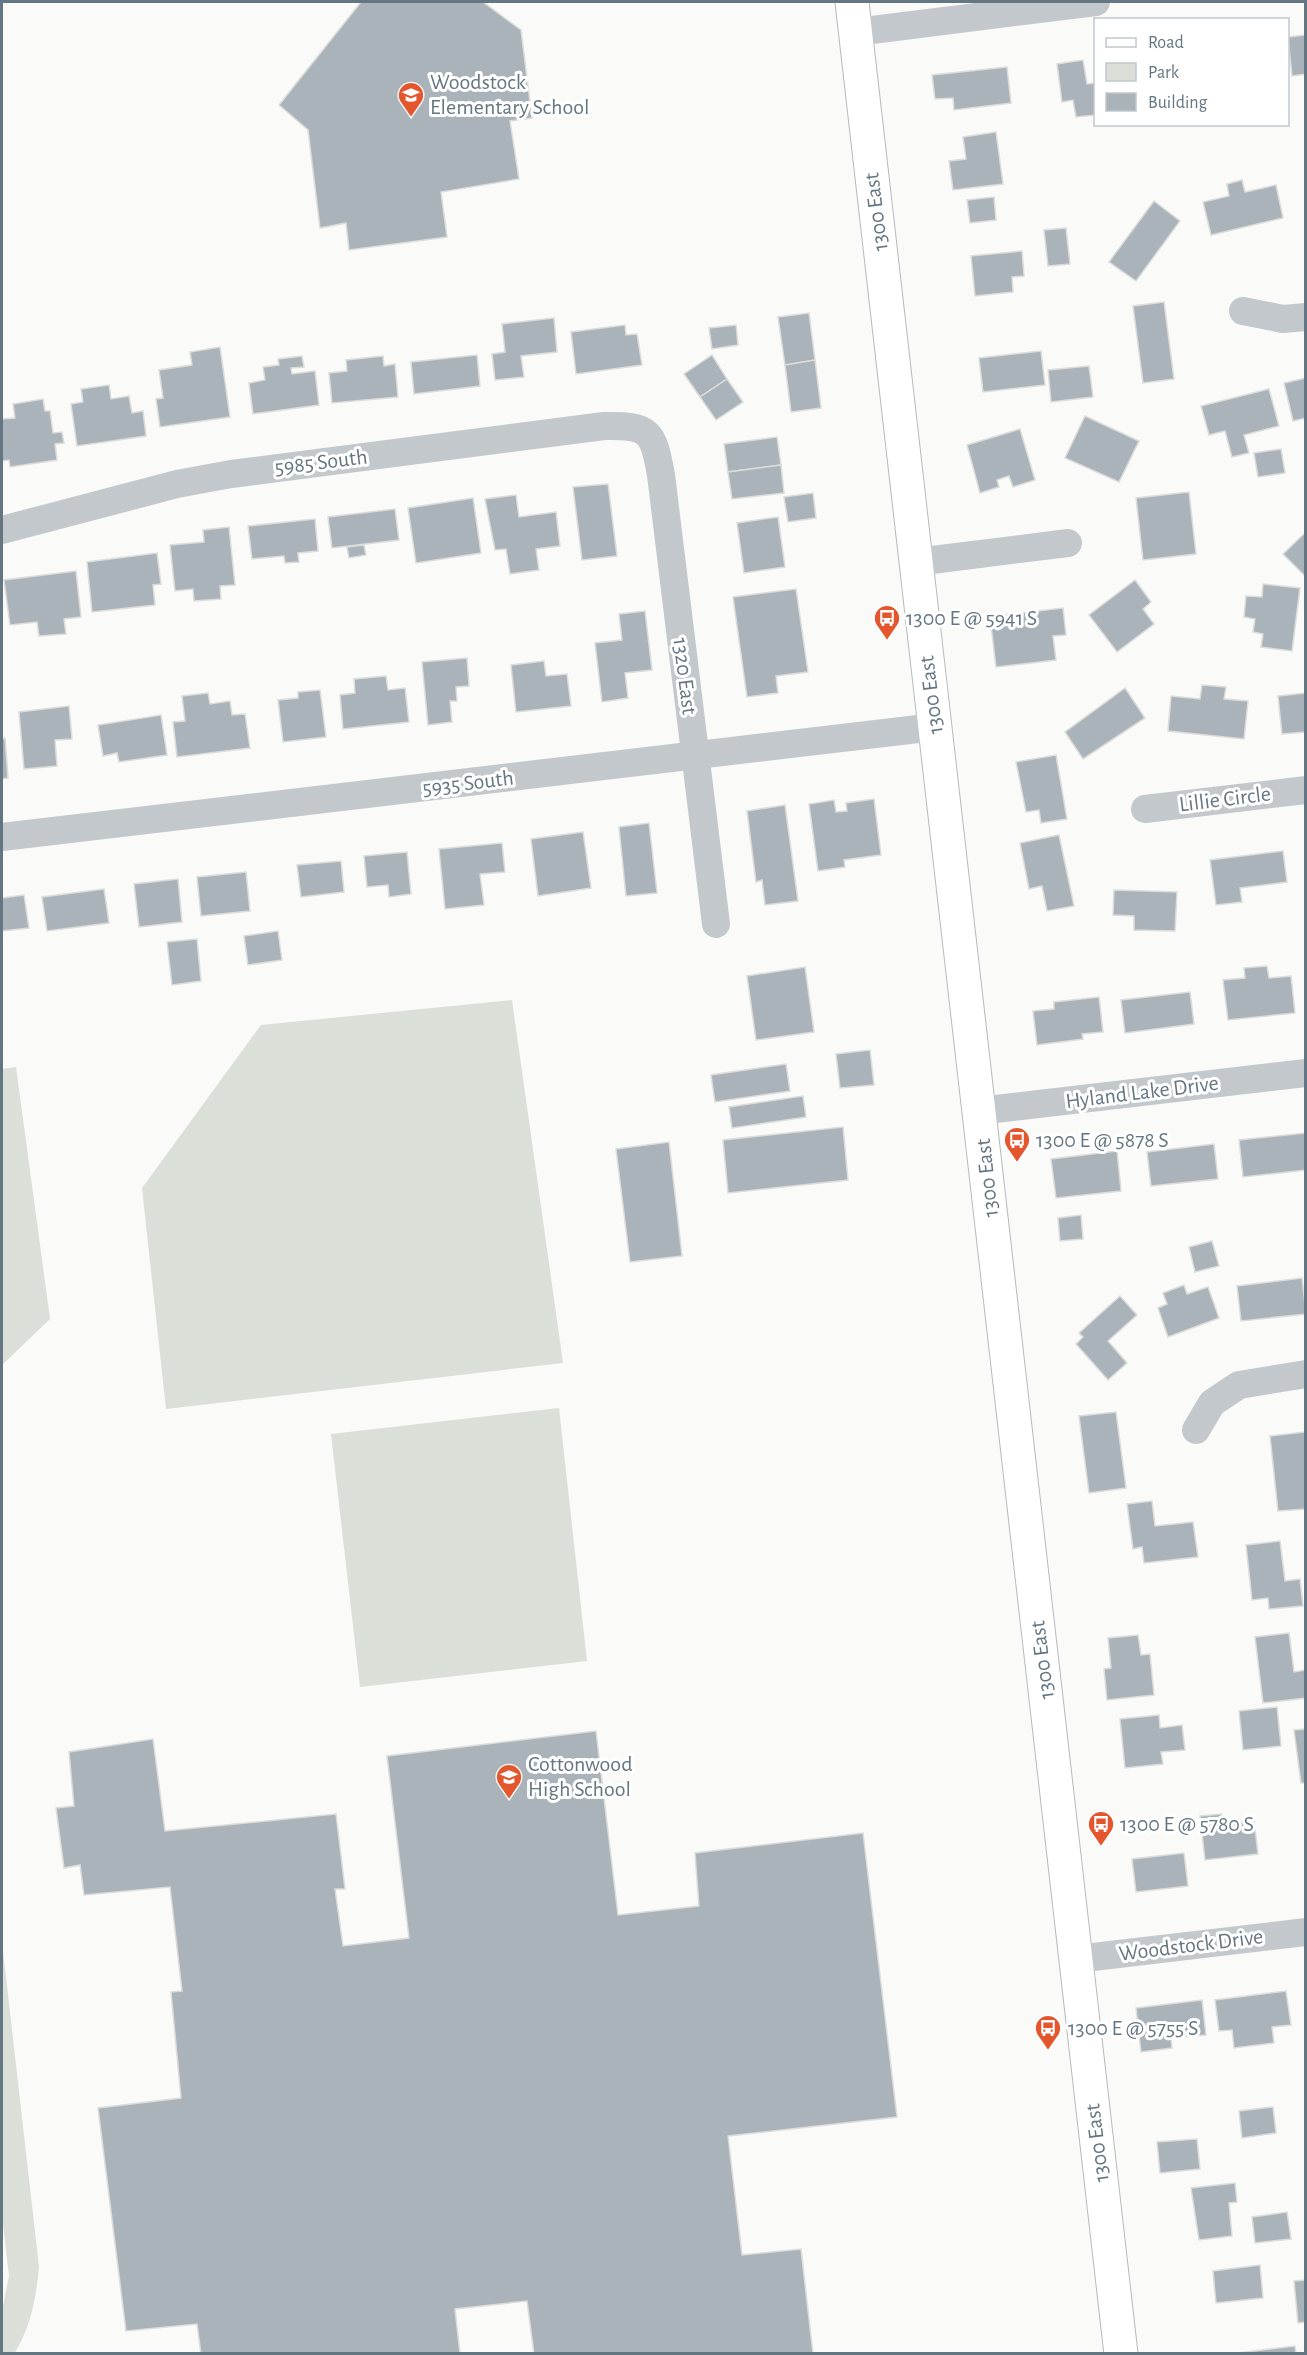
<svg xmlns="http://www.w3.org/2000/svg" width="1307" height="2355" font-family="'Alegreya Sans',sans-serif">
	<rect width="100%" height="100%" fill="#fafaf8"/>
	<g fill="#dadfd7">
		<path d="M 512,1000 L 563,1363 L 166,1409 L 142,1188 L 261,1025 Z"/>
		<path d="M 16,1067 L 50,1319 L 2,1365 L 2,1069 Z"/>
		<path d="M 559,1408 L 587,1661 L 360,1687 L 331,1434 Z"/>
		<path d="M 2,1942 L 39,2267 C 36,2298 31,2327 14,2354 L 2,2353 L 2,2311 L 9,2276 L 2,2215 Z"/>
	</g>
	<g fill="#aab3b9" stroke="#dcdcda" stroke-width="1.5">
		<path d="M 361,2 L 483,2 L 521,30 L 532,118 L 510,121 L 519,179 L 441,192 L 447,237 L 349,250 L 346,223 L 320,228 L 308,130 L 279,105 Z"/>
		<path d="M 1306,35 L 1306,74 L 1292,76 L 1288,37 Z"/>
		<path d="M 1083,60 L 1087,84 L 1096,83 L 1096,115 L 1076,117 L 1073,100 L 1062,102 L 1057,64 Z"/>
		<path d="M 1007,67 L 1011,103 L 954,110 L 953,98 L 935,99 L 932,75 Z"/>
		<path d="M 996,132 L 1003,184 L 953,190 L 949,161 L 966,159 L 963,137 Z"/>
		<path d="M 1242,180 L 1245,192 L 1276,185 L 1283,218 L 1211,235 L 1203,202 L 1229,196 L 1227,184 Z"/>
		<path d="M 994,197 L 996,220 L 970,223 L 967,200 Z"/>
		<path d="M 1154,201 L 1180,221 L 1136,281 L 1109,262 Z"/>
		<path d="M 1066,228 L 1070,264 L 1048,266 L 1044,230 Z"/>
		<path d="M 1022,251 L 1024,276 L 1012,277 L 1013,292 L 975,296 L 971,256 Z"/>
		<path d="M 1164,302 L 1174,379 L 1143,383 L 1133,306 Z"/>
		<path d="M 809,313 L 815,360 L 785,365 L 778,317 Z"/>
		<path d="M 554,318 L 557,352 L 521,356 L 524,377 L 495,380 L 492,354 L 505,352 L 502,324 Z"/>
		<path d="M 625,325 L 626,335 L 637,334 L 642,365 L 576,374 L 571,332 Z"/>
		<path d="M 736,325 L 738,345 L 712,349 L 709,328 Z"/>
		<path d="M 220,347 L 230,417 L 160,427 L 156,399 L 163,398 L 159,370 L 192,365 L 190,352 Z"/>
		<path d="M 1041,351 L 1045,385 L 983,392 L 979,358 Z"/>
		<path d="M 477,355 L 480,386 L 414,394 L 411,362 Z"/>
		<path d="M 712,355 L 727,379 L 700,397 L 684,374 Z"/>
		<path d="M 302,356 L 304,367 L 291,368 L 292,374 L 315,371 L 319,405 L 253,414 L 249,383 L 265,380 L 263,367 L 279,365 L 278,359 Z"/>
		<path d="M 383,356 L 384,366 L 395,364 L 398,397 L 332,403 L 329,373 L 347,371 L 346,360 Z"/>
		<path d="M 815,360 L 821,408 L 791,412 L 785,365 Z"/>
		<path d="M 1089,366 L 1093,397 L 1051,402 L 1048,370 Z"/>
		<path d="M 1306,378 L 1306,418 L 1293,421 L 1284,383 Z"/>
		<path d="M 727,379 L 743,402 L 716,420 L 700,397 Z"/>
		<path d="M 109,385 L 111,399 L 129,396 L 132,413 L 143,411 L 146,436 L 77,446 L 71,404 L 83,402 L 81,389 Z"/>
		<path d="M 1269,389 L 1279,426 L 1244,435 L 1249,453 L 1232,457 L 1225,431 L 1209,435 L 1201,406 Z"/>
		<path d="M 43,399 L 45,411 L 50,411 L 53,433 L 62,432 L 64,443 L 55,444 L 57,460 L 10,467 L 9,460 L 2,461 L 2,419 L 15,418 L 13,404 Z"/>
		<path d="M 1085,416 L 1139,441 L 1119,482 L 1065,458 Z"/>
		<path d="M 1020,429 L 1035,480 L 1013,487 L 1009,476 L 997,480 L 999,487 L 980,493 L 967,445 Z"/>
		<path d="M 777,437 L 781,465 L 728,472 L 724,444 Z"/>
		<path d="M 1281,449 L 1285,473 L 1258,477 L 1254,453 Z"/>
		<path d="M 781,465 L 784,493 L 732,499 L 728,472 Z"/>
		<path d="M 608,484 L 617,556 L 582,560 L 573,487 Z"/>
		<path d="M 1189,492 L 1196,554 L 1143,560 L 1136,498 Z"/>
		<path d="M 813,493 L 816,518 L 788,522 L 784,497 Z"/>
		<path d="M 516,495 L 519,517 L 556,512 L 560,546 L 536,549 L 539,570 L 510,574 L 506,549 L 495,550 L 485,499 Z"/>
		<path d="M 473,498 L 481,553 L 416,563 L 408,508 Z"/>
		<path d="M 395,509 L 399,540 L 332,548 L 328,517 Z"/>
		<path d="M 778,517 L 785,567 L 744,573 L 737,523 Z"/>
		<path d="M 315,519 L 318,551 L 298,553 L 299,562 L 285,563 L 284,556 L 252,559 L 248,526 Z"/>
		<path d="M 229,527 L 235,585 L 220,586 L 221,599 L 194,601 L 193,589 L 175,591 L 170,545 L 204,542 L 203,530 Z"/>
		<path d="M 1306,532 L 1306,577 L 1283,554 Z"/>
		<path d="M 364,545 L 366,555 L 349,558 L 347,547 Z"/>
		<path d="M 157,553 L 161,584 L 153,585 L 155,605 L 92,612 L 87,562 Z"/>
		<path d="M 76,571 L 81,617 L 64,619 L 66,634 L 39,636 L 37,622 L 10,625 L 4,580 Z"/>
		<path d="M 1135,580 L 1151,602 L 1143,609 L 1154,624 L 1117,652 L 1089,615 Z"/>
		<path d="M 1263,584 L 1300,588 L 1292,651 L 1261,647 L 1263,634 L 1253,632 L 1255,619 L 1244,617 L 1246,596 L 1262,597 Z"/>
		<path d="M 796,589 L 808,672 L 776,676 L 778,693 L 747,697 L 733,597 Z"/>
		<path d="M 1063,608 L 1066,635 L 1053,636 L 1056,660 L 996,667 L 991,625 L 1003,624 L 1002,615 Z"/>
		<path d="M 645,611 L 652,670 L 625,673 L 628,698 L 602,702 L 595,643 L 622,640 L 619,614 Z"/>
		<path d="M 467,658 L 469,686 L 456,687 L 457,701 L 450,701 L 452,722 L 428,725 L 422,662 Z"/>
		<path d="M 544,661 L 546,676 L 567,674 L 571,706 L 516,712 L 511,665 Z"/>
		<path d="M 386,676 L 388,690 L 405,688 L 409,722 L 343,729 L 340,695 L 355,693 L 354,679 Z"/>
		<path d="M 1202,685 L 1226,687 L 1224,699 L 1248,701 L 1244,739 L 1168,731 L 1171,696 L 1200,699 Z"/>
		<path d="M 1125,688 L 1145,718 L 1083,759 L 1065,732 Z"/>
		<path d="M 320,690 L 326,737 L 283,742 L 278,700 L 298,698 L 298,692 Z"/>
		<path d="M 208,693 L 210,704 L 230,701 L 232,715 L 245,714 L 250,748 L 177,757 L 173,722 L 185,721 L 182,696 Z"/>
		<path d="M 1306,693 L 1306,732 L 1282,734 L 1278,696 Z"/>
		<path d="M 69,706 L 72,739 L 55,740 L 57,766 L 24,769 L 19,712 Z"/>
		<path d="M 161,715 L 167,755 L 119,762 L 117,753 L 103,756 L 98,725 Z"/>
		<path d="M 5,738 L 8,778 L 2,779 L 2,739 Z"/>
		<path d="M 1056,755 L 1067,819 L 1041,823 L 1039,810 L 1026,812 L 1016,762 Z"/>
		<path d="M 874,799 L 881,855 L 844,860 L 845,867 L 818,871 L 809,804 L 834,800 L 836,812 L 847,811 L 846,803 Z"/>
		<path d="M 785,805 L 798,901 L 765,905 L 762,880 L 756,882 L 747,811 Z"/>
		<path d="M 649,823 L 657,893 L 626,896 L 619,827 Z"/>
		<path d="M 583,832 L 591,888 L 538,896 L 531,839 Z"/>
		<path d="M 1059,835 L 1074,906 L 1047,911 L 1042,886 L 1029,889 L 1020,843 Z"/>
		<path d="M 502,843 L 505,872 L 480,874 L 484,905 L 445,909 L 439,849 Z"/>
		<path d="M 1283,851 L 1287,882 L 1240,888 L 1242,902 L 1216,905 L 1210,860 Z"/>
		<path d="M 407,852 L 411,894 L 389,897 L 388,885 L 367,887 L 364,856 Z"/>
		<path d="M 341,861 L 344,892 L 301,897 L 297,865 Z"/>
		<path d="M 246,872 L 250,911 L 201,916 L 197,877 Z"/>
		<path d="M 178,879 L 182,922 L 139,927 L 134,884 Z"/>
		<path d="M 104,889 L 109,923 L 47,931 L 42,897 Z"/>
		<path d="M 1114,890 L 1177,892 L 1175,931 L 1134,930 L 1134,916 L 1113,915 Z"/>
		<path d="M 24,895 L 29,928 L 2,931 L 2,898 Z"/>
		<path d="M 278,931 L 282,960 L 248,965 L 244,936 Z"/>
		<path d="M 197,939 L 201,981 L 172,985 L 167,942 Z"/>
		<path d="M 1267,966 L 1269,978 L 1291,976 L 1295,1013 L 1228,1020 L 1223,980 L 1245,978 L 1244,968 Z"/>
		<path d="M 805,967 L 814,1032 L 756,1040 L 747,976 Z"/>
		<path d="M 1190,992 L 1194,1024 L 1125,1033 L 1121,1000 Z"/>
		<path d="M 1099,997 L 1103,1032 L 1082,1034 L 1083,1039 L 1037,1045 L 1033,1011 L 1054,1009 L 1054,1002 Z"/>
		<path d="M 870,1050 L 874,1085 L 840,1088 L 836,1054 Z"/>
		<path d="M 786,1064 L 790,1091 L 715,1102 L 711,1075 Z"/>
		<path d="M 803,1096 L 806,1117 L 732,1128 L 729,1107 Z"/>
		<path d="M 843,1127 L 848,1180 L 728,1193 L 723,1140 Z"/>
		<path d="M 1306,1133 L 1306,1170 L 1243,1177 L 1239,1140 Z"/>
		<path d="M 669,1142 L 682,1256 L 630,1262 L 616,1149 Z"/>
		<path d="M 1214,1144 L 1218,1179 L 1151,1186 L 1147,1152 Z"/>
		<path d="M 1117,1151 L 1121,1191 L 1056,1198 L 1051,1159 Z"/>
		<path d="M 1081,1215 L 1083,1239 L 1060,1241 L 1058,1218 Z"/>
		<path d="M 1212,1241 L 1219,1266 L 1195,1272 L 1189,1247 Z"/>
		<path d="M 1302,1278 L 1306,1314 L 1241,1321 L 1237,1286 Z"/>
		<path d="M 1184,1285 L 1187,1294 L 1208,1287 L 1219,1318 L 1168,1337 L 1158,1308 L 1167,1304 L 1163,1293 Z"/>
		<path d="M 1120,1296 L 1137,1315 L 1108,1341 L 1127,1363 L 1108,1380 L 1076,1344 L 1083,1337 L 1079,1333 Z"/>
		<path d="M 1116,1412 L 1126,1488 L 1089,1493 L 1079,1416 Z"/>
		<path d="M 1305,1432 L 1306,1509 L 1278,1511 L 1270,1436 Z"/>
		<path d="M 1152,1501 L 1155,1526 L 1193,1522 L 1198,1557 L 1144,1563 L 1142,1547 L 1133,1549 L 1127,1504 Z"/>
		<path d="M 1280,1541 L 1285,1581 L 1300,1579 L 1303,1606 L 1269,1609 L 1268,1598 L 1252,1600 L 1246,1545 Z"/>
		<path d="M 1289,1633 L 1294,1672 L 1306,1670 L 1306,1698 L 1263,1703 L 1255,1637 Z"/>
		<path d="M 1138,1635 L 1141,1655 L 1150,1654 L 1154,1695 L 1107,1700 L 1104,1669 L 1111,1668 L 1108,1638 Z"/>
		<path d="M 1277,1707 L 1281,1746 L 1243,1750 L 1239,1711 Z"/>
		<path d="M 1159,1715 L 1160,1728 L 1182,1725 L 1185,1750 L 1161,1752 L 1163,1764 L 1125,1768 L 1120,1719 Z"/>
		<path d="M 1306,1729 L 1306,1783 L 1301,1783 L 1294,1730 Z"/>
		<path d="M 596,1731 L 618,1915 L 699,1906 L 695,1853 L 863,1833 L 897,2117 L 728,2136 L 742,2255 L 801,2249 L 813,2354 L 534,2354 L 527,2301 L 455,2309 L 460,2354 L 201,2354 L 197,2324 L 126,2331 L 98,2108 L 181,2098 L 171,1992 L 182,1991 L 170,1887 L 84,1895 L 80,1865 L 64,1868 L 56,1808 L 74,1806 L 69,1752 L 153,1739 L 165,1831 L 336,1814 L 345,1889 L 335,1889 L 343,1946 L 409,1938 L 387,1756 Z"/>
		<path d="M 1222,1814 L 1222,1823 L 1254,1820 L 1258,1854 L 1205,1860 L 1200,1816 Z"/>
		<path d="M 1184,1853 L 1188,1886 L 1136,1892 L 1132,1859 Z"/>
		<path d="M 1286,1991 L 1291,2025 L 1272,2027 L 1274,2043 L 1234,2048 L 1232,2030 L 1219,2031 L 1215,2000 Z"/>
		<path d="M 1202,2000 L 1206,2035 L 1171,2038 L 1172,2048 L 1141,2052 L 1136,2008 Z"/>
		<path d="M 1273,2107 L 1276,2133 L 1242,2138 L 1239,2111 Z"/>
		<path d="M 1197,2139 L 1200,2169 L 1160,2173 L 1157,2142 Z"/>
		<path d="M 1235,2183 L 1237,2202 L 1229,2203 L 1232,2236 L 1199,2240 L 1191,2188 Z"/>
		<path d="M 1287,2212 L 1291,2239 L 1255,2243 L 1252,2217 Z"/>
		<path d="M 1260,2265 L 1263,2298 L 1216,2303 L 1213,2271 Z"/>
		<path d="M 1306,2280 L 1306,2322 L 1298,2323 L 1294,2281 Z"/>
		<path d="M 1295,2346 L 1296,2354 L 1230,2354 Z"/>
	</g>
	<g fill="none" stroke-linecap="round" stroke-linejoin="round">
		<g stroke="#b5babe" stroke-width="35">
			<path id="major" d="M 852,2 L 1121,2354"/>
		</g>
		<g stroke="#c3c8cc" stroke-width="28">
			<path d="M 856,32 L 1096,2"/>
			<path d="M 1243,311 L 1283,319 L 1306,317"/>
			<path d="M 2,530 L 177,484 L 231,474 L 604,426 C 650,425 653,431 661,475 L 716,924"/>
			<path d="M 916,562 L 1068,543"/>
			<path d="M 1145,809 L 1306,790"/>
			<path d="M 2,837 L 935,727"/>
			<path d="M 979,1111 L 1306,1073"/>
			<path d="M 1196,1430 L 1212,1403 L 1239,1385 L 1306,1374"/>
			<path d="M 1076,1959 L 1306,1932"/>
		</g>
		<use href="#major" stroke="#fff" stroke-width="33"/>
	</g>
	<defs>
		<g id="school-pin" transform="scale(1.35)"><path d="M0 17L-7.5 6A9.5 9.5 0 1 1 7.5 6Z" fill="#e4572e" stroke="#fff"/><path d="M0-5L7-2L0 1L-7-2ZM-4 1L0 2.5L4 1V4Q0 6-4 4Z" fill="#fff"/></g>
		<g id="bus-pin" transform="scale(1.35)"><path d="M0 17L-7.5 6A9.5 9.5 0 1 1 7.5 6Z" fill="#e4572e" stroke="#fff"/><path d="M-5-6H5V4H4V6H2V4H-2V6H-4V4H-5ZM-3.5-4V0h7V-4ZM-3.5 1.2v1.5H-2V1.2ZM2 1.2v1.5H3.5V1.2Z" fill="#fff"/></g>
	</defs>
	<g fill-rule="evenodd">
		<use href="#school-pin" x="411" y="95"/>
		<use href="#bus-pin" x="887" y="618"/>
		<use href="#bus-pin" x="1017" y="1140"/>
		<use href="#school-pin" x="509" y="1777"/>
		<use href="#bus-pin" x="1101" y="1824"/>
		<use href="#bus-pin" x="1048" y="2028"/>
	</g>
	<g text-anchor="middle" dominant-baseline="central" stroke-width="6" stroke-linejoin="round" paint-order="stroke">
		<g font-size="22" fill="#657683" stroke="#fff" text-anchor="start">
			<text x="430" y="82">Woodstock<tspan x="430" dy="25">Elementary School</tspan></text>
			<text x="906" y="618">1300 E @ 5941 S</text>
			<text x="1036" y="1140">1300 E @ 5878 S</text>
			<text x="528" y="1764">Cottonwood<tspan x="528" dy="25">High School</tspan></text>
			<text x="1120" y="1824">1300 E @ 5780 S</text>
			<text x="1068" y="2028">1300 E @ 5755 S</text>
		</g>
		<g font-size="22" fill="#657683" stroke="#fff">
			<text transform="translate(876 212) rotate(-97)">1300 East</text>
			<text transform="translate(321 462) rotate(-7)">5985 South</text>
			<text transform="translate(685 676) rotate(83)">1320 East</text>
			<text transform="translate(931 695) rotate(-97)">1300 East</text>
			<text transform="translate(468 783) rotate(-7)">5935 South</text>
			<text transform="translate(1225 799) rotate(-7)">Lillie Circle</text>
			<text transform="translate(1142 1092) rotate(-7)">Hyland Lake Drive</text>
			<text transform="translate(987 1178) rotate(-96)">1300 East</text>
			<text transform="translate(1042 1660) rotate(-97)">1300 East</text>
			<text transform="translate(1191 1945) rotate(-7)">Woodstock Drive</text>
			<text transform="translate(1097 2143) rotate(-97)">1300 East</text>
		</g>
	</g>
	<rect width="1307" height="2355" fill="none" stroke="#657683" stroke-width="6"/>
	<rect x="1094" y="18" width="195" height="108" fill="#ffffff" stroke="#c1c8cd" stroke-width="1.5"/>
	<rect x="1106" y="38" width="30" height="9" fill="#ffffff" stroke="#c1c8cd" stroke-width="1.5"/>
	<text x="1148" y="48" font-size="18" fill="#657683">Road</text>
	<rect x="1106" y="63" width="30" height="18" fill="#dadfd7" stroke="#c1c8cd" stroke-width="1.5"/>
	<text x="1148" y="78" font-size="18" fill="#657683">Park</text>
	<rect x="1106" y="93" width="30" height="18" fill="#aab3b9" stroke="#c1c8cd" stroke-width="1.5"/>
	<text x="1148" y="108" font-size="18" fill="#657683">Building</text>
</svg>
